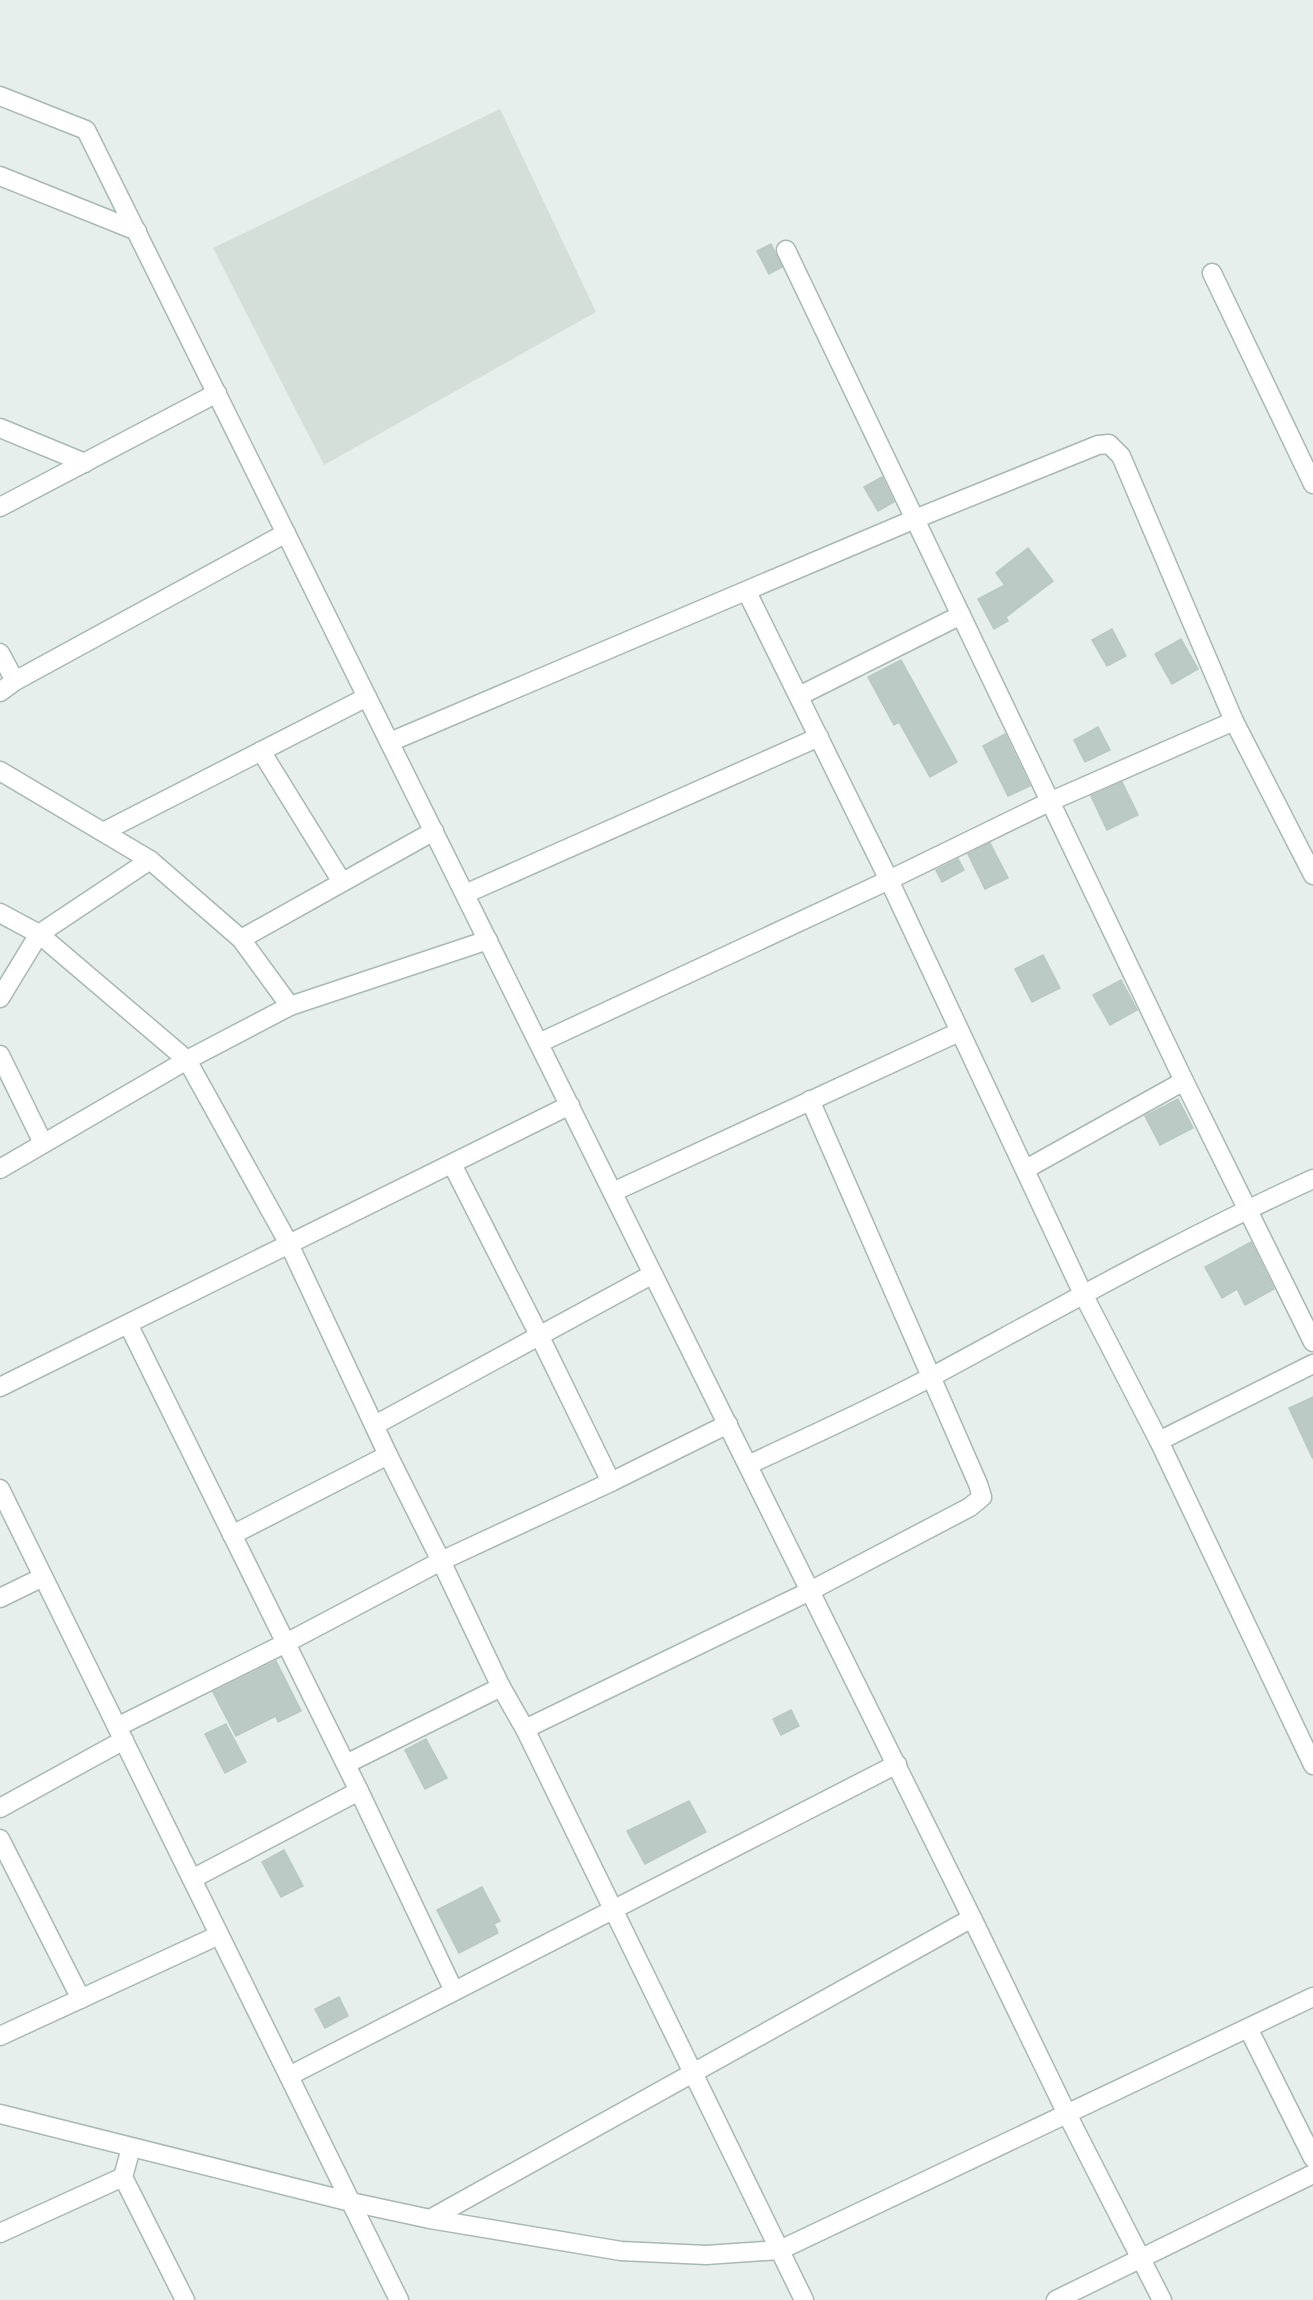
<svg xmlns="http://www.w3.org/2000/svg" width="1313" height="2300" font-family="'Noto Sans',sans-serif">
	<rect width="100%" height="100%" fill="#e6efeb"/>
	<path fill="#d4dfda" d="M 500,109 L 596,312 L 324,465 L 213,248 Z"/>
	<g fill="#bbcac4" stroke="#b8c9c2" stroke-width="1.5">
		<path d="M 771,244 L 782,267 L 769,274 L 757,251 Z"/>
		<path d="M 882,477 L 894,502 L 878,511 L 864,487 Z"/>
		<path d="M 1028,548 L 1053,581 L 1006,617 L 1008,621 L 994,629 L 978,599 L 1005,585 L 996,573 Z"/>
		<path d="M 1112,629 L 1126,656 L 1107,666 L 1092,640 Z"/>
		<path d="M 1181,639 L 1198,669 L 1172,684 L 1155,654 Z"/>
		<path d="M 901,660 L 957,762 L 930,777 L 899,722 L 894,725 L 868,677 Z"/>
		<path d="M 1098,727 L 1110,750 L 1085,762 L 1074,740 Z"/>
		<path d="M 1005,734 L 1030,786 L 1008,796 L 983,746 Z"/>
		<path d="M 1122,782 L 1138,815 L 1107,830 L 1091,796 Z"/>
		<path d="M 990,843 L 1008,878 L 985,889 L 968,854 Z"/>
		<path d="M 958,859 L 964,870 L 942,882 L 936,870 Z"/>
		<path d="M 1043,955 L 1060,988 L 1032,1002 L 1015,969 Z"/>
		<path d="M 1121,980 L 1137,1010 L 1110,1025 L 1093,995 Z"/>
		<path d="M 1178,1099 L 1193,1128 L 1160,1145 L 1145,1116 Z"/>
		<path d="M 1251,1242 L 1274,1289 L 1245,1305 L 1237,1289 L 1222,1298 L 1205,1267 Z"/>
		<path d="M 1313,1397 L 1313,1459 L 1289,1408 Z"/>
		<path d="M 276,1661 L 301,1711 L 278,1722 L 276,1716 L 236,1736 L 213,1692 Z"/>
		<path d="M 791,1710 L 799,1726 L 781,1735 L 773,1719 Z"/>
		<path d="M 226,1724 L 246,1762 L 225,1773 L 205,1734 Z"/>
		<path d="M 426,1739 L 447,1778 L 425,1789 L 405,1750 Z"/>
		<path d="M 689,1801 L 706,1832 L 645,1864 L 627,1831 Z"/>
		<path d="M 284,1850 L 303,1886 L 281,1897 L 262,1862 Z"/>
		<path d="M 482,1887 L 500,1921 L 494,1924 L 498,1933 L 459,1953 L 437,1910 Z"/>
		<path d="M 339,1997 L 348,2016 L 325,2028 L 315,2009 Z"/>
	</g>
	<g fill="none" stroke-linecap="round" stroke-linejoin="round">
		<g stroke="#a8b8b2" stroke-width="21">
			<g id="minor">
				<path d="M 0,96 L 86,130 L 972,1918 L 1067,2114 L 1162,2300"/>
				<path d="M 0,176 L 137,231"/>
				<path d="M 786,250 L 1184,1081 L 1313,1342"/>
				<path d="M 1212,273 L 1313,484"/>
				<path d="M 0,428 L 85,463"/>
				<path d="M 0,507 L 217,393"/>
				<path d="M 747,592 L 889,880 L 1083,1294 L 1159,1441 L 1313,1765"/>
				<path d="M 0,653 L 15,681"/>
				<path d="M 0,692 L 15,681 L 286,533"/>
				<path d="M 799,696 L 961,615"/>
				<path d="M 390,742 L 915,519 L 1098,445 L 1109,444 L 1121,456 L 1234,721 L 1313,875"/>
				<path d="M 261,751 L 342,882"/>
				<path d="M 0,771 L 150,860 L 241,939 L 290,1006 L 488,940"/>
				<path d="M 105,831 L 367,697"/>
				<path d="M 465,894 L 819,737"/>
				<path d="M 0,913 L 39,934 L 187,1060 L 289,1244 L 388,1455 L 441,1561 L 501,1687 L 525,1729 L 804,2300"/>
				<path d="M 241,939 L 434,831"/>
				<path d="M 0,998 L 39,934 L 150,860"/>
				<path d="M 539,1043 L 889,880 L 1049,802 L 1234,721"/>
				<path d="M 0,1055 L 43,1143"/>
				<path d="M 452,1164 L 540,1337 L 611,1482"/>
				<path d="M 0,1169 L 187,1060 L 290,1006"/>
				<path d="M 1026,1169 L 1184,1081"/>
				<path d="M 613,1192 L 959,1032"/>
				<path d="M 128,1324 L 359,1791 L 454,1991"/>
				<path d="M 0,1387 L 570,1105"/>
				<path d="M 375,1425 L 653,1274"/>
				<path d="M 1159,1441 L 1313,1364"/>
				<path d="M 748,1465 C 810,1436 873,1408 933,1376 C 1059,1308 1183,1238 1313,1179"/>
				<path d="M 0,1489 L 399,2300"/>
				<path d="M 232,1535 L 388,1455"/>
				<path d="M 0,1598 L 43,1577"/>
				<path d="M 117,1727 L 286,1643 L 441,1561 L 611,1482 L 728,1424"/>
				<path d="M 525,1729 L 810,1591 L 970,1507 L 982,1497 L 978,1484 L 810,1100"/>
				<path d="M 346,1764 L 501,1687"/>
				<path d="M 0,1808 L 124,1740"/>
				<path d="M 0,1839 L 81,1999"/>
				<path d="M 192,1879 L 359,1791"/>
				<path d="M 1248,2028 L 1313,2158"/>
				<path d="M 0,2036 L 219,1935"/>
				<path d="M 289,2076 L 897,1764"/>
				<path d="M 0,2114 L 351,2202 L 430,2219 L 621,2251 L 706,2255 L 780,2250 L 1313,1997"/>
				<path d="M 131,2148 L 123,2177 L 185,2300"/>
				<path d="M 430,2219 L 972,1918"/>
				<path d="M 0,2233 L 123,2177"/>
				<path d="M 1056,2300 L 1313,2174"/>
			</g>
		</g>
		<use href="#minor" stroke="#fff" stroke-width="18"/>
	</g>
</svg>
